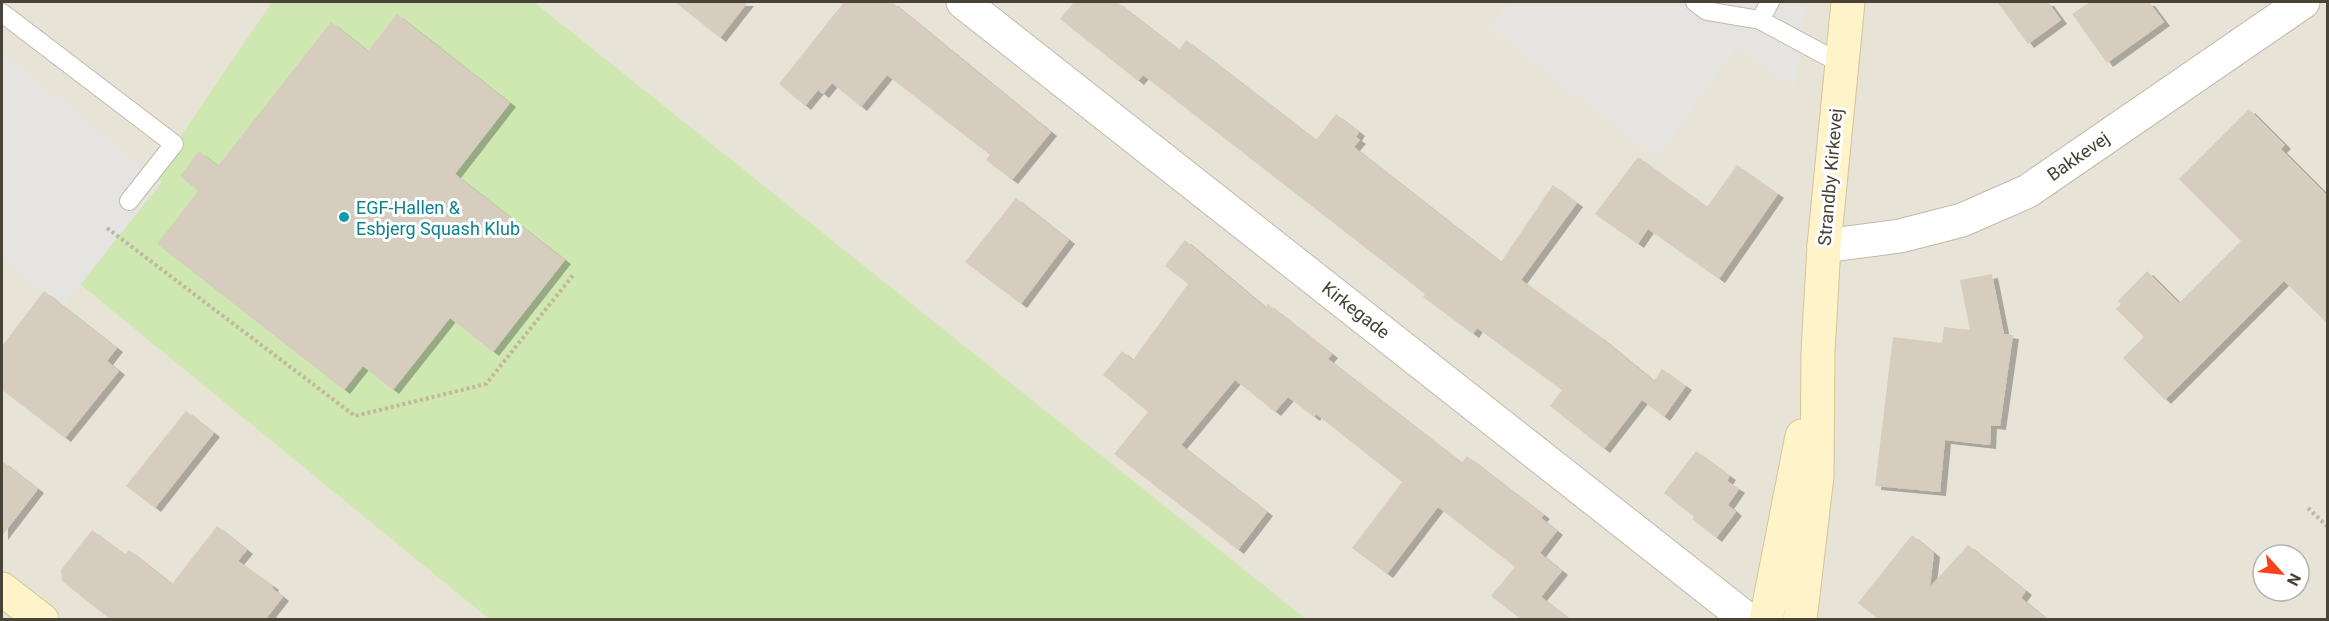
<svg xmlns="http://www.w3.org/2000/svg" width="2329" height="621" font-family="Roboto,sans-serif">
	<defs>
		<filter id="shadow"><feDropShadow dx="6" dy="4" stdDeviation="0" flood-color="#0004"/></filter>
	</defs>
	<rect width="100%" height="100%" fill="#f4f1e9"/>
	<path fill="#e8e3d7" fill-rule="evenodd" d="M 2,2 L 2327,2 L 2327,619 L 2,619 ZM 2263,555 L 2299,555 L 2299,591 L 2263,591 Z"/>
	<path fill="#cfe8b2" d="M 272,2 L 534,2 L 1306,619 L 489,619 L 80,284 Z"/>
	<g fill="#e6e4e1">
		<path d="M 1509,2 L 1806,2 L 1795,89 L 1737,46 L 1657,158 L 1488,27 Z"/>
		<path d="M 2,52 L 162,182 L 63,306 L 2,257 Z"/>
	</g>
	<g fill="#d6cdbf" filter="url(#shadow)">
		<path d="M 675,2 L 748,2 L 720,38 Z"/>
		<path d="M 844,2 L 892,2 L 1051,132 L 1012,180 L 986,160 L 990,155 L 887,75 L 861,107 L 832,83 L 823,94 L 818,90 L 805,106 L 779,84 Z"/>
		<path d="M 1074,2 L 1117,2 L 1179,50 L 1186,40 L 1316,140 L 1336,114 L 1359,132 L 1356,137 L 1360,140 L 1354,147 L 1501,262 L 1553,185 L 1577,203 L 1521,280 L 1599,336 L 1654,381 L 1662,369 L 1686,386 L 1664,417 L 1642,400 L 1604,449 L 1550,406 L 1562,390 L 1477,328 L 1473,334 L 1423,297 L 1425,294 L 1143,75 L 1138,81 L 1060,19 Z"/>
		<path d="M 1997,2 L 2048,2 L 2061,20 L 2028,44 Z"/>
		<path d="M 2090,2 L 2149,2 L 2164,22 L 2107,63 L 2072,14 Z"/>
		<path d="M 397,14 L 510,103 L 455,174 L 565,260 L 493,352 L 450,318 L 393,390 L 363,366 L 344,390 L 157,244 L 198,191 L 180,176 L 199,151 L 218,166 L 331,22 L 368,51 Z"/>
		<path d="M 2249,109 L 2285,145 L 2281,149 L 2328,196 L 2328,324 L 2284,281 L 2165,400 L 2123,358 L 2144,337 L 2116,309 L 2121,304 L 2118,301 L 2147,271 L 2179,303 L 2241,241 L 2179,179 Z"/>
		<path d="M 1638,157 L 1707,207 L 1737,165 L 1778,194 L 1719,279 L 1648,229 L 1638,244 L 1595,214 Z"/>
		<path d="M 1016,198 L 1069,240 L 1021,304 L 965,262 Z"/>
		<path d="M 1185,240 L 1266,308 L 1268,304 L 1332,354 L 1328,359 L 1462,463 L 1467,456 L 1544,515 L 1541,518 L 1557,531 L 1540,553 L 1562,571 L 1541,597 L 1571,620 L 1522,620 L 1491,596 L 1515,567 L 1438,507 L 1387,574 L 1352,548 L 1402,482 L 1316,414 L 1314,417 L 1288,397 L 1275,412 L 1235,380 L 1181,445 L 1267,512 L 1238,550 L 1114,454 L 1148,412 L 1103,375 L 1122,351 L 1133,360 L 1188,284 L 1165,266 Z"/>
		<path d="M 1992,274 L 2004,334 L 2013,335 L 2000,426 L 1991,425 L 1990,445 L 1945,440 L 1940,492 L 1875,486 L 1893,337 L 1942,343 L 1944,327 L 1970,330 L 1960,280 Z"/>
		<path d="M 44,291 L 117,348 L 107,361 L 119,371 L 65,438 L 2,390 L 2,346 Z"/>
		<path d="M 186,411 L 214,433 L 155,508 L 126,486 Z"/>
		<path d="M 1696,451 L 1730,476 L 1727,481 L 1739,489 L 1728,505 L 1736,512 L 1716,538 L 1692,519 L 1694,517 L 1664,493 Z"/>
		<path d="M 2,461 L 38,489 L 2,536 Z"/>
		<path d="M 217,526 L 247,550 L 238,561 L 273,586 L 272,588 L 283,597 L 265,620 L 111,620 L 62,581 L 61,570 L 92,530 L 125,555 L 129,550 L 172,584 Z"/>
		<path d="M 1912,535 L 1934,553 L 1930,587 L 1968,545 L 2026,591 L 2021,598 L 2048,620 L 1879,620 L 1858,603 Z"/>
	</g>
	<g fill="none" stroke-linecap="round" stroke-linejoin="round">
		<g stroke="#c0b9ac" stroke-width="20">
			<g id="lane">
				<path d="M 1695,2 L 1707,11 L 1760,20 L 1840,63"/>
				<path d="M 2,13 L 174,144 L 129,201"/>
				<path d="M 1760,20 L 1770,2"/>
			</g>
		</g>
		<g stroke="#c0b9ac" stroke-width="35">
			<g id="street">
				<path d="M 963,2 L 1748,620"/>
				<path d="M 1824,246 L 1900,236 L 1962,220 L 2028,191 L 2303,2"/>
			</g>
		</g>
		<g stroke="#d4c699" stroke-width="35">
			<g id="secondary">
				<path d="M 2,589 L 42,620"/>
				<path d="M 1766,620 L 1802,436"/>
				<path d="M 1800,620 L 1817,476 L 1818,352 L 1824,246 L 1848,2"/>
			</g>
		</g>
		<g stroke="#c2b69d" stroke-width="4" stroke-dasharray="3 3" stroke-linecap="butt">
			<path d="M 107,228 L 355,416 L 486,384 L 574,274"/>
			<path d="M 2308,508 L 2328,527"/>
		</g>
		<use href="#lane" stroke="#fff" stroke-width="18"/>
		<use href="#street" stroke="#fff" stroke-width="33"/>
		<use href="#secondary" stroke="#fef3c9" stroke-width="33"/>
	</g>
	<circle fill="#0f9aa8" stroke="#fff" stroke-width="2" cx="344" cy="217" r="6"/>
	<g text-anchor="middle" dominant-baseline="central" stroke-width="6" stroke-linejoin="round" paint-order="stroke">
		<g font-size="18" fill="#484237" stroke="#fff">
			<text transform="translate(2078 156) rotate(-35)">Bakkevej</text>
			<text transform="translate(1830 177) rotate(-85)">Strandby Kirkevej</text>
			<text transform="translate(1356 310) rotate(38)">Kirkegade</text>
		</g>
		<g font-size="18" fill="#0d838f" stroke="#fff" text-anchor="start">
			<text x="356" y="207">EGF-Hallen &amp;<tspan x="356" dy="21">Esbjerg Squash Klub</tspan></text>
		</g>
	</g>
	<rect width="2329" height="621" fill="none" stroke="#484237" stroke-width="6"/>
	<g transform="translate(2281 573) rotate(117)"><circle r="28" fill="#ffffff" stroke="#b6b3af" stroke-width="1.5"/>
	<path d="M0-4.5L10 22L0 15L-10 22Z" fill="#f9421c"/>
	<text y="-9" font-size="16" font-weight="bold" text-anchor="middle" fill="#484237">N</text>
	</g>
</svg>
